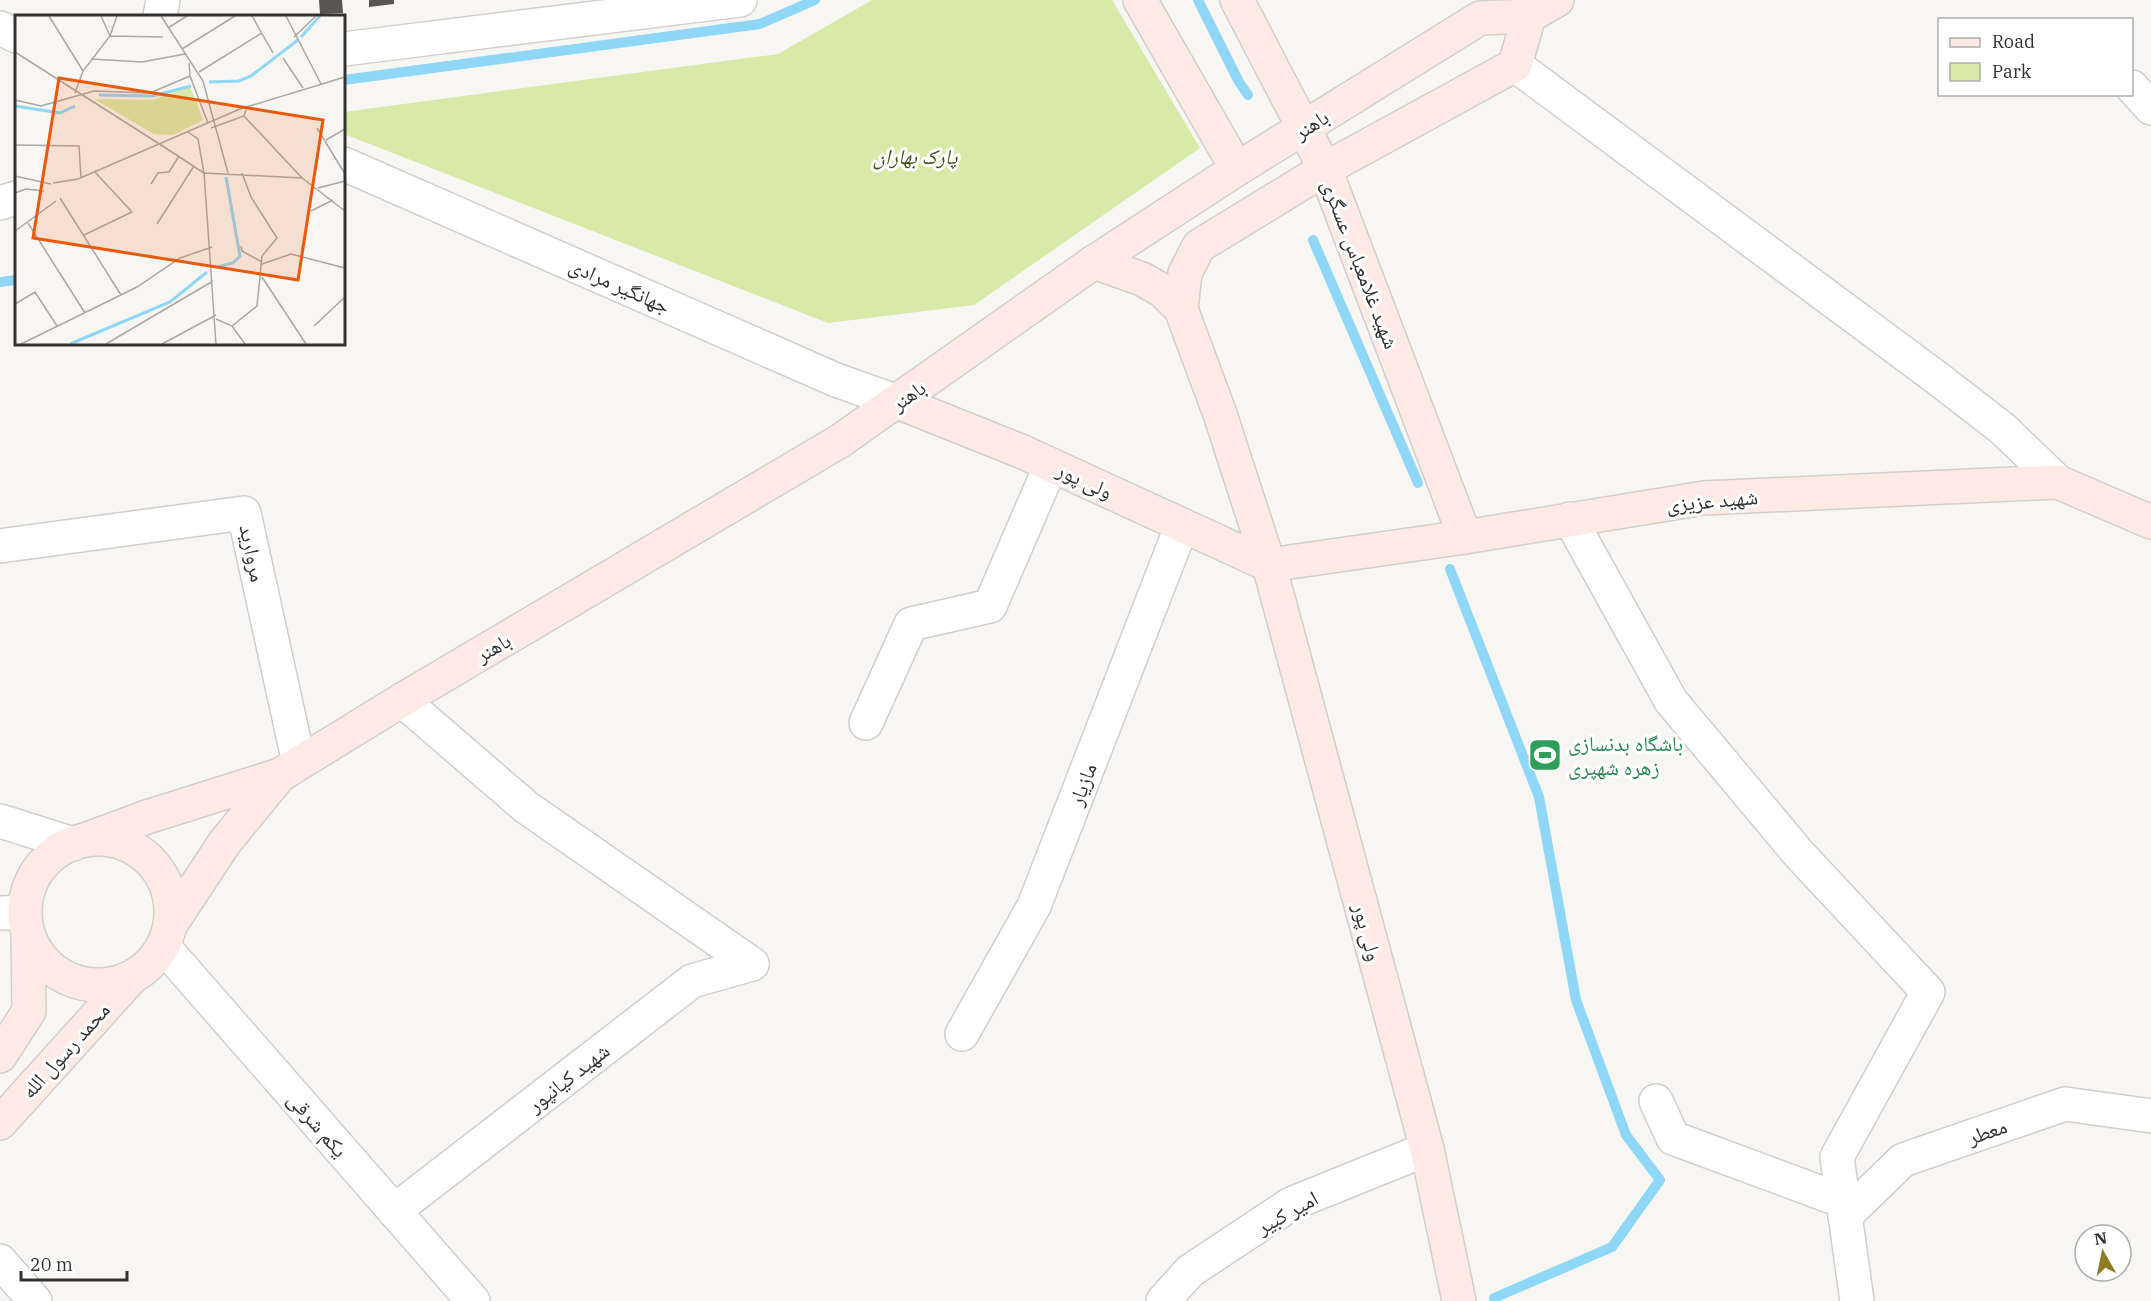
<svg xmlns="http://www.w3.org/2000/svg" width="2151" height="1301" font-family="'IBM Plex Serif','Noto Naskh Arabic',serif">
	<rect width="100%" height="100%" fill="#f8f6f3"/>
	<path fill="#d7eaa8" d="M 872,0 L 1112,0 L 1200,148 L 974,305 L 828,323 L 344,134 L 344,112 L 778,54 Z"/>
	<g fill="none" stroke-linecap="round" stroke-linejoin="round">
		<g stroke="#8ed7f7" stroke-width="10">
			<path d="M 1198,0 L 1239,82 L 1248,95"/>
			<path d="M 344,80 L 760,24 L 815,0"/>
			<path d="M 1313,240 L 1418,483"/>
			<path d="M 0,282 L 16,280"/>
			<path d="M 1450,569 L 1539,797 L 1576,1000 L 1626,1135 L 1660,1180 L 1612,1247 L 1494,1298"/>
		</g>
	</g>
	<g fill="#585654">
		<path d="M 319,0 L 342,0 L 343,13 L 320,14 Z"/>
		<path d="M 369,0 L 394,0 L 394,4 L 369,7 Z"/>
	</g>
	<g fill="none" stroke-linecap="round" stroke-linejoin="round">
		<g stroke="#d1cecc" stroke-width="36">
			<g id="street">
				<path d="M 160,16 L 163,0"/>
				<path d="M 0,28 L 16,36"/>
				<path d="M 344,49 L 740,0"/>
				<path d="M 1515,65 L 1937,378 L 2003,429 L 2058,482"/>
				<path d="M 2132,87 L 2151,108"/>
				<path d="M 344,164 L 836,380 L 898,402"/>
				<path d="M 0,203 L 16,198"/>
				<path d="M 1570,519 L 1671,701 L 1799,854 L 1928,992 L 1837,1157 L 1857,1301"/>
				<path d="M 0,546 L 244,513 L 299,763"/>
				<path d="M 402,700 L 526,807 L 752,964"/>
				<path d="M 866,723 L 911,624 L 990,606 L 1051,465"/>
				<path d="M 0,821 L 73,844"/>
				<path d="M 0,913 L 24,912"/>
				<path d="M 163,946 L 473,1301"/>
				<path d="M 962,1034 L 1034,906 L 1182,525"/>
				<path d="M 1656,1101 L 1673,1138 L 1843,1201"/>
				<path d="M 394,1211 L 692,981 L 752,964"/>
				<path d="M 1845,1216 L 1903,1160 L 2065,1104 L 2151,1116"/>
				<path d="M 0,1261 L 35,1301"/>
				<path d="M 1163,1301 L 1190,1271 L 1291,1204 L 1427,1149"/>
			</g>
		</g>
		<g stroke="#d1cecc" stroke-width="36">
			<g id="secondary">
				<path d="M 1140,0 L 1237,169"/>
				<path d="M 1237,0 L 1325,169 L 1465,537"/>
				<path d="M 1094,262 L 1142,279 L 1163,291 L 1181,309 L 1220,414 L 1269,565 L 1427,1149 L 1459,1301"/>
				<path d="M 1181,309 L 1185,273 L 1199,246 L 1325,169 L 1515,65 L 1529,16"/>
				<path d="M 898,402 L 1023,452 L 1269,565"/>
				<path d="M 1269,565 L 1465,537 L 1704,498 L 2058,482 L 2151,522"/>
				<circle cx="98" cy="912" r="73"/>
				<path d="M 85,840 L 147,817 L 280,775 L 402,700 L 840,441 L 1094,262 L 1237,169 L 1480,18 L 1529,16 L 1557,0"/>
				<path d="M 171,924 L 225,842 L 280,775"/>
				<path d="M 0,1056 L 29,1011 L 28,936"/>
				<path d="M 0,1123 L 131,978"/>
			</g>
		</g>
		<use href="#street" stroke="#fff" stroke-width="33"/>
		<use href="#secondary" stroke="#fdeae5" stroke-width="33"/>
	</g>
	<defs>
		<g id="stadium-square" transform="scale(1.725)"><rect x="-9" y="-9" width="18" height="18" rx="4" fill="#2e9e5b" stroke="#fff"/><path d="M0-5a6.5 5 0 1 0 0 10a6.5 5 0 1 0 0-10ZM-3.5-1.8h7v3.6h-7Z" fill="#fff"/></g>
	</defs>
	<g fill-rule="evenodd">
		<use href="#stadium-square" x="1545" y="755"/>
	</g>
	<g text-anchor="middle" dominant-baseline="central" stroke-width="6" stroke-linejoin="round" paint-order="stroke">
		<g font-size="21" fill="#333231" stroke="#fff">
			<text transform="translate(1311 124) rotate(-32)">باهنر</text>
			<text transform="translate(1361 264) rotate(69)">شهید غلامعباس عسگری</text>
			<text transform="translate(620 285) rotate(24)">جهانگیر مرادی</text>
			<text transform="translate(908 395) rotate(-35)">باهنر</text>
			<text transform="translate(1085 480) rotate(25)">ولی پور</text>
			<text transform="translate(1712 500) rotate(-5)">شهید عزیزی</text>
			<text transform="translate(253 553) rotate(78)">مروارید</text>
			<text transform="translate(493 647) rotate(-30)">باهنر</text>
			<text transform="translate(1082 784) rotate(-69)">مازیار</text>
			<text transform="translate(1368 932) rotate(75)">ولی پور</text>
			<text transform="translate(65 1050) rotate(-48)">محمد رسول الله</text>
			<text transform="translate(568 1077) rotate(-38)">شهید کیانپور</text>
			<text transform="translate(318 1124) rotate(49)">یکم شرقی</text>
			<text transform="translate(1987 1131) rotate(-19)">معطر</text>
			<text transform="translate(1287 1212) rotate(-29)">امیر کبیر</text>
		</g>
		<g font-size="21" font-style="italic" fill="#435016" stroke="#fff">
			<text x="915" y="156">پارک بهاران</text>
		</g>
		<g font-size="21" fill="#27864d" stroke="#fff" text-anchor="start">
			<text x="1568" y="743">باشگاه بدنسازی<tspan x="1568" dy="24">زهره شهپری</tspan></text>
		</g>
	</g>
	<g transform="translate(15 15)">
		<rect width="330" height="330" fill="#f8f6f3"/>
		<path d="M 175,71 L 188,105 L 158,120 L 139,119 L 79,84 L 138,85 Z" fill="#d7eaa8"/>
		<path fill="none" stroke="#8ed7f7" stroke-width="3" d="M 286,22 L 305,1M 194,67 L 224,66 L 236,61 L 283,25M 84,80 L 137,81 L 176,71M 0,91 L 45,98 L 60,91M 202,252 L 218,248 L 225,241 L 211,162M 55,329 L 155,287 L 192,257"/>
		<path fill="none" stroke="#a9a8a5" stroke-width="1.5" d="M 34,1 L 68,56M 86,1 L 95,21 L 148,22M 146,1 L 188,66 L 213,158M 237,1 L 258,38M 271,1 L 306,69M 153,13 L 172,1M 279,22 L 301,1M 167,34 L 220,1M 0,37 L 146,130M 268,43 L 288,73M 76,44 L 127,47 L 170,39M 174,48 L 175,61 L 193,108M 184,57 L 247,18M 60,78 L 68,56 L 95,21 L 102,1M 0,85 L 26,91 L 79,76 L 135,78 L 175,61M 229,101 L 287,163M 196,113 L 229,101 L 231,95M 302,113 L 330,159M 173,117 L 183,124 L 189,158 L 201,329M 311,125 L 330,114M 0,130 L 64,131 L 66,163M 146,130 L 189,158M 80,157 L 117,197M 189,158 L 287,163 L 330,196M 0,161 L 36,169M 38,168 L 63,164 L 225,94 L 330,62M 136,169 L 143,158 L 154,157 L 164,141M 303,173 L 330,166M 0,178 L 11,174 L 29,176M 45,183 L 106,280M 296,196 L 318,185M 13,208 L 70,298M 142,209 L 179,151M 0,216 L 41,186M 69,220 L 117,197M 226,231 L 227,236 L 247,247M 247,249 L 276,239 L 330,253M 247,262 L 291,329M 0,289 L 20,277 L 42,311M 201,304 L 217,311 L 230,329M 217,311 L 242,291 L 247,241 L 262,223 L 236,182 L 227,158M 299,311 L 330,282M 6,329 L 122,272 L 165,243 L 197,232M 91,329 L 198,266M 147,329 L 201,300"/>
		<path fill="#e8590c" fill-opacity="0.15" stroke="#e8590c" stroke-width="3" d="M 44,63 L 308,105 L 283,265 L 18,223 Z"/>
		<rect width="330" height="330" fill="none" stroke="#333231" stroke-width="3"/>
	</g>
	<rect x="1938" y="18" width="195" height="78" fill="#ffffff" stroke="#adadad" stroke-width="1.5"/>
	<rect x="1950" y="38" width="30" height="9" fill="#fdeae5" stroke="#adadad" stroke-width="1.5"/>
	<text x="1992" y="48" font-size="18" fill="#333231">Road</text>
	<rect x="1950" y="63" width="30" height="18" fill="#d7eaa8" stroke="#adadad" stroke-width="1.5"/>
	<text x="1992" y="78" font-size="18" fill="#333231">Park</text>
	<g transform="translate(2103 1253) rotate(351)"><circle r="28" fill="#ffffff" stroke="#adadad" stroke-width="1.5"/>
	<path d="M0-4.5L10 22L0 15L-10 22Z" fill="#917b21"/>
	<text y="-9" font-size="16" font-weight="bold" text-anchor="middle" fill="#333231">N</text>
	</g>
	<path d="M21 1271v9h106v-9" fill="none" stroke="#333231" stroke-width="3"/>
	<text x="30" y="1271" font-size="18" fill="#333231" stroke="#ffffff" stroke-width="4.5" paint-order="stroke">20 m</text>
</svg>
